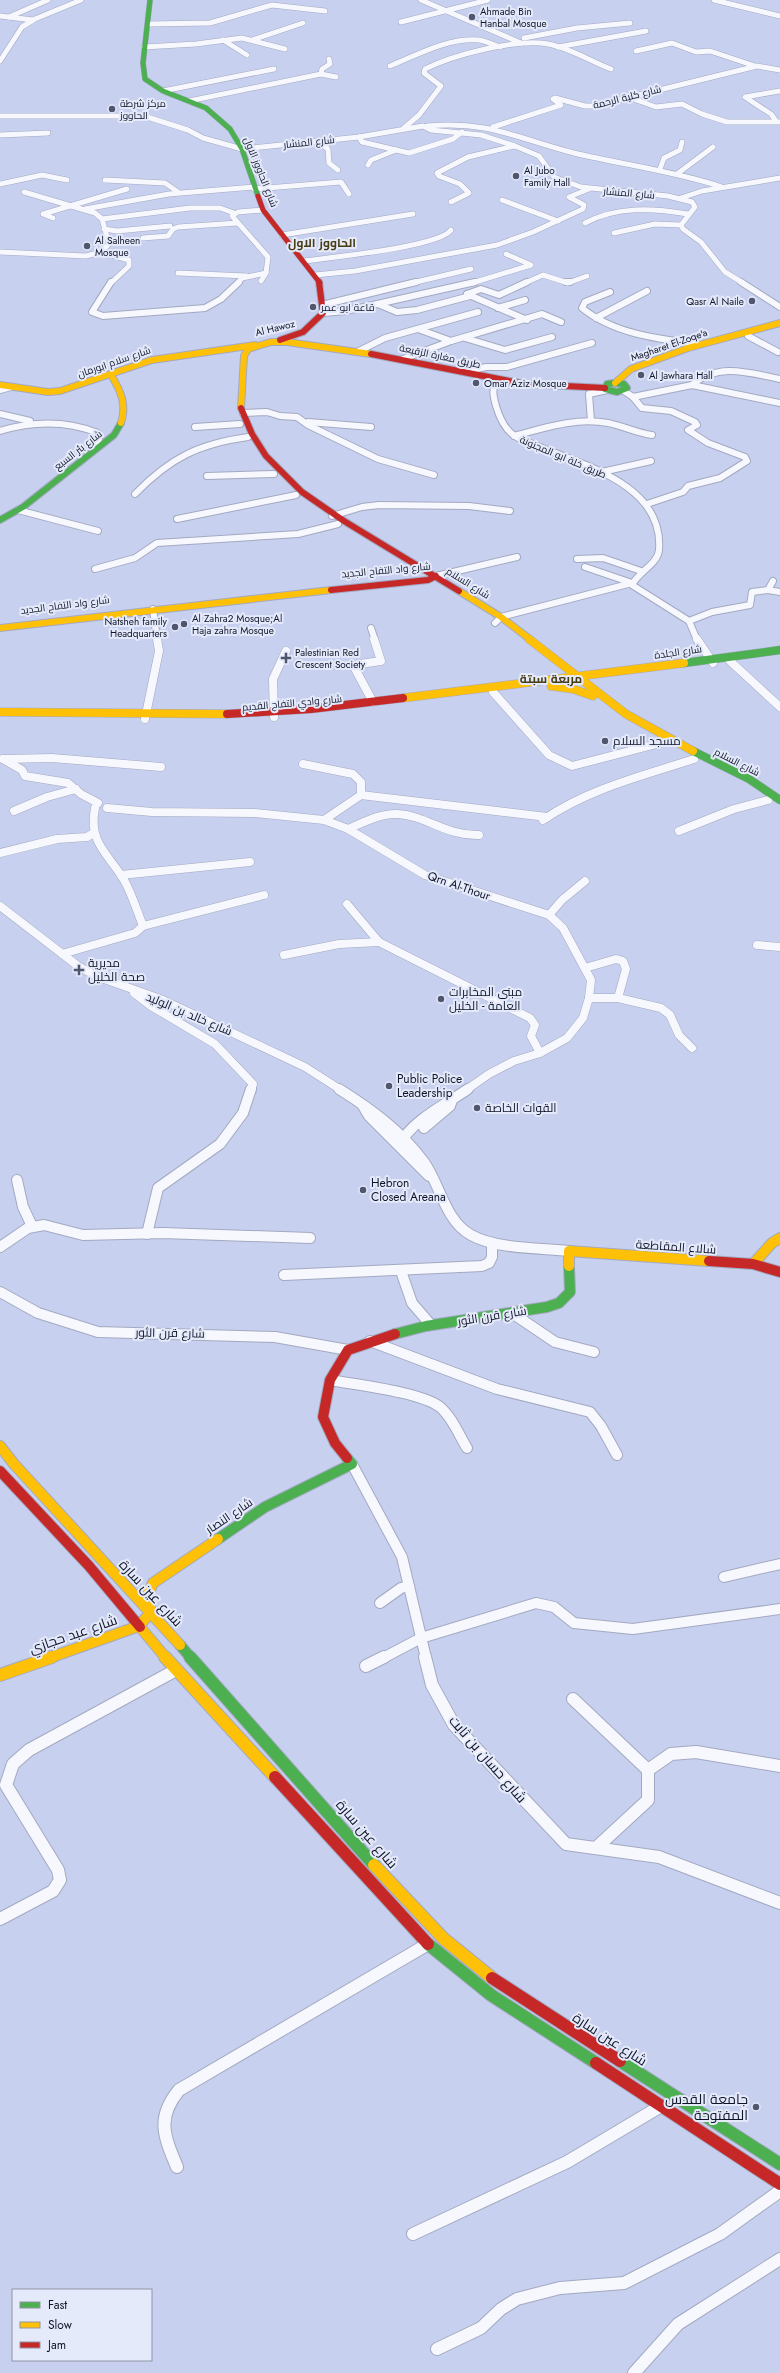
<svg xmlns="http://www.w3.org/2000/svg" width="780" height="2373" font-family="Jost,Cairo,sans-serif">
	<rect width="100%" height="100%" fill="#c8d0ef"/>
	<g fill="none" stroke-linecap="round" stroke-linejoin="round">
		<g stroke="#a3a9c1" stroke-width="6">
			<g id="street-far4">
				<path d="M 421,0 L 521,43"/>
				<path d="M 714,0 L 780,16"/>
				<path d="M 0,16 L 33,20"/>
				<path d="M 9,17 L 48,0"/>
				<path d="M 401,22 L 488,0"/>
				<path d="M 149,24 L 210,23 L 272,5 L 325,11"/>
				<path d="M 524,38 L 577,28 L 630,23"/>
				<path d="M 223,40 L 247,55"/>
				<path d="M 252,40 L 303,23"/>
				<path d="M 144,47 L 196,44 L 242,38 L 285,49"/>
				<path d="M 558,47 L 646,31"/>
				<path d="M 636,51 L 672,43 L 696,52 L 710,51 L 755,66"/>
				<path d="M 0,61 L 22,27 L 35,19 L 81,0"/>
				<path d="M 390,66 C 417,55 449,37 479,40 C 487,41 493,45 500,47"/>
				<path d="M 321,74 L 336,77"/>
				<path d="M 163,91 L 274,69"/>
				<path d="M 628,97 L 656,107 L 682,104 L 702,114 L 727,122 L 780,122"/>
				<path d="M 189,101 L 321,74 L 322,69 L 330,64 L 329,59"/>
				<path d="M 0,116 L 144,116 L 188,130 L 203,138 L 242,149 L 359,137 L 423,126 L 431,130 L 481,135 L 515,146 L 539,156 L 554,177 L 581,187 L 668,196 L 692,202 L 695,207 L 681,225 L 683,229 L 701,242 L 725,272 L 743,283"/>
				<path d="M 776,121 L 771,114 L 745,97 L 780,91"/>
				<path d="M 427,126 C 487,120 519,139 574,153 C 624,165 674,171 722,187"/>
				<path d="M 493,127 L 561,105 L 553,99 L 555,98 L 585,106 L 594,106 L 757,66 L 780,70"/>
				<path d="M 404,128 L 419,115 L 441,86 L 424,73 L 425,69 C 453,55 517,38 548,44 C 570,48 590,61 611,69"/>
				<path d="M 0,135 L 48,133"/>
				<path d="M 359,137 L 362,142 L 409,153 L 453,139 L 462,132"/>
				<path d="M 322,141 L 328,143 L 325,147 L 328,149 L 329,163 L 338,170"/>
				<path d="M 368,165 L 371,160 L 396,150"/>
				<path d="M 660,169 L 664,158 L 680,150 L 682,142"/>
				<path d="M 677,174 L 713,147"/>
				<path d="M 105,180 L 165,183 L 178,192"/>
				<path d="M 0,184 L 42,175 L 67,180"/>
				<path d="M 254,189 L 341,182 L 349,194"/>
				<path d="M 681,198 L 702,191 L 780,178"/>
				<path d="M 502,200 L 558,221"/>
				<path d="M 451,202 L 469,193 L 460,184 L 439,176 L 437,173 L 468,157 L 514,146"/>
				<path d="M 85,209 L 169,194 L 254,187"/>
				<path d="M 53,218 L 43,214 L 127,189"/>
				<path d="M 102,219 L 190,208 L 220,208 L 234,213"/>
				<path d="M 585,223 C 617,206 653,208 688,214"/>
				<path d="M 104,229 L 117,231 L 170,226"/>
				<path d="M 614,233 L 655,224 L 681,225"/>
				<path d="M 282,235 L 413,214"/>
				<path d="M 143,238 L 168,236 L 173,229 L 178,227 L 238,223"/>
				<path d="M 0,252 L 86,256 L 101,252 L 109,244 L 102,219 L 95,213 L 24,192"/>
				<path d="M 101,252 L 129,260 L 129,266 L 111,283"/>
				<path d="M 305,261 C 331,257 439,247 451,230"/>
				<path d="M 178,273 L 247,276"/>
				<path d="M 315,275 L 355,271 L 497,245 L 533,232 L 583,209 L 584,205 L 569,197 L 589,189"/>
				<path d="M 261,281 L 266,273 L 268,257 L 232,216 L 238,212 L 263,210"/>
				<path d="M 238,283 L 242,278 L 266,273"/>
				<path d="M 412,283 L 471,269"/>
				<path d="M 472,283 L 531,265 L 506,254"/>
				<path d="M 525,283 L 543,275 L 568,283 L 587,276"/>
			</g>
		</g>
		<g stroke="#a3a9c1" stroke-width="8">
			<g id="street-far3">
				<path d="M 111,282 L 92,312 L 103,316 L 205,308 L 221,299 L 239,282"/>
				<path d="M 566,282 L 570,282"/>
				<path d="M 741,282 L 780,307"/>
				<path d="M 610,292 L 585,302 L 582,308 C 614,334 658,339 697,344"/>
				<path d="M 467,294 L 481,289 L 499,295 L 527,282"/>
				<path d="M 467,294 L 527,320"/>
				<path d="M 378,304 L 397,312 L 417,310 L 470,296"/>
				<path d="M 322,305 L 416,282"/>
				<path d="M 498,308 L 525,300"/>
				<path d="M 323,313 L 346,311 L 475,282"/>
				<path d="M 596,318 L 647,291"/>
				<path d="M 418,329 L 451,341"/>
				<path d="M 748,336 L 778,352"/>
				<path d="M 465,338 L 505,350 L 552,337"/>
				<path d="M 359,351 L 385,338 L 478,312"/>
				<path d="M 403,359 L 451,341 L 542,314 L 561,322"/>
				<path d="M 463,372 L 486,367 L 507,367 L 592,343"/>
				<path d="M 496,380 C 492,390 493,395 496,406 C 499,416 505,430 515,436 C 522,441 532,443 540,447 C 587,466 664,486 659,550 C 658,564 638,572 632,585 L 689,621 L 697,640"/>
				<path d="M 692,385 C 719,362 749,373 780,379"/>
				<path d="M 0,390 L 11,387"/>
				<path d="M 624,391 L 633,397 L 692,385 L 780,403"/>
				<path d="M 633,397 L 642,408 L 671,411 L 695,422 L 697,425 L 688,430 L 708,443 L 745,457 L 747,461 L 720,478 L 688,486 L 683,492 L 647,504"/>
				<path d="M 243,413 L 267,412 L 280,416 L 297,417 L 308,425 L 378,459 L 434,475"/>
				<path d="M 0,414 L 30,421"/>
				<path d="M 591,421 L 589,394 L 607,390"/>
				<path d="M 308,422 L 371,427"/>
				<path d="M 195,427 L 240,424"/>
				<path d="M 0,431 C 33,421 65,420 98,433 L 99,439 L 94,447"/>
				<path d="M 514,436 C 544,428 576,417 608,423 C 623,426 637,433 652,435"/>
				<path d="M 602,472 L 651,461"/>
				<path d="M 207,476 L 274,474"/>
				<path d="M 135,494 C 170,458 198,444 248,437"/>
				<path d="M 18,510 L 98,531"/>
				<path d="M 332,516 L 362,507 L 379,505 L 469,506 L 510,511"/>
				<path d="M 177,519 L 296,495"/>
				<path d="M 577,559 L 603,558 L 641,571"/>
				<path d="M 585,567 L 632,583"/>
				<path d="M 95,569 L 135,558 L 157,543 L 298,534 L 338,524"/>
				<path d="M 436,576 L 517,557"/>
				<path d="M 768,590 L 780,592"/>
				<path d="M 153,609 L 157,640"/>
				<path d="M 689,621 L 712,612 L 750,605 L 752,592 L 768,590 L 773,581"/>
				<path d="M 495,623 L 501,617 L 632,583"/>
				<path d="M 371,628 L 375,640"/>
			</g>
		</g>
		<g stroke="#a3a9c1" stroke-width="9">
			<g id="street-far2">
				<path d="M 697,639 L 713,663"/>
				<path d="M 730,661 L 780,707"/>
				<path d="M 493,692 L 549,755 L 572,766 L 664,742"/>
				<path d="M 373,702 L 353,665 L 381,661 L 374,639"/>
				<path d="M 274,717 L 273,679 L 286,651"/>
				<path d="M 145,719 L 159,651 L 157,639"/>
				<path d="M 3,759 L 52,758 L 161,767"/>
				<path d="M 3,759 L 22,770 L 25,776 L 68,783 L 81,794 L 98,803"/>
				<path d="M 303,764 L 353,774 L 361,782 L 361,795 L 324,820"/>
				<path d="M 361,795 L 547,817"/>
				<path d="M 107,808 L 152,812 L 255,813 L 324,820 L 348,829 L 425,875 L 549,915 L 563,928 L 591,980 L 589,998 L 583,1018 L 567,1038 L 540,1053 L 514,1061 L 489,1074 L 466,1090"/>
				<path d="M 14,811 L 47,797 L 76,789"/>
				<path d="M 543,820 C 588,789 642,776 694,759"/>
				<path d="M 348,829 C 364,822 381,813 398,814 C 428,816 445,836 479,835"/>
				<path d="M 679,831 L 734,809 L 768,800"/>
				<path d="M 0,853 L 57,839 L 87,837 L 92,834"/>
				<path d="M 121,875 L 250,862"/>
				<path d="M 347,904 L 379,942 L 530,1018 L 535,1025 L 531,1036 L 540,1053"/>
				<path d="M 0,906 L 78,966 L 96,976 L 163,1000 L 305,1067 L 341,1090"/>
				<path d="M 549,915 L 562,900 L 585,881"/>
				<path d="M 143,926 L 264,895"/>
				<path d="M 757,945 L 780,947"/>
				<path d="M 62,954 L 135,933 L 143,926 C 137,911 132,894 124,880 C 108,853 88,843 95,808"/>
				<path d="M 284,955 L 339,944 L 379,942"/>
				<path d="M 585,968 L 616,959 L 623,961 L 626,969 L 618,998"/>
				<path d="M 134,993 L 151,1006 L 215,1044 L 253,1084 L 251,1090"/>
				<path d="M 589,998 L 618,998 L 661,1008 L 670,1015 L 679,1035 L 692,1048"/>
			</g>
		</g>
		<g stroke="#a3a9c1" stroke-width="12">
			<g id="street-far1">
				<path d="M 339,1089 C 371,1109 401,1131 424,1162 C 440,1184 445,1221 471,1235 C 496,1249 540,1248 569,1251"/>
				<path d="M 363,1106 L 369,1116 L 429,1176"/>
				<path d="M 424,1128 L 450,1106 L 452,1100"/>
				<path d="M 400,1145 C 409,1122 448,1103 468,1089"/>
				<path d="M 17,1180 L 23,1207 L 32,1226"/>
				<path d="M 147,1234 L 158,1188 L 220,1144 L 243,1113 L 251,1089"/>
				<path d="M 0,1247 L 28,1228 L 44,1225 L 83,1235 L 163,1233 L 310,1238"/>
				<path d="M 401,1271 L 412,1303 L 431,1325"/>
				<path d="M 284,1275 L 482,1266 L 489,1263 L 492,1257 L 492,1243"/>
				<path d="M 0,1292 L 38,1313 L 98,1332 L 275,1337 L 348,1350"/>
				<path d="M 512,1313 L 555,1342 L 594,1352"/>
				<path d="M 370,1341 L 497,1389 L 590,1412 L 601,1426 L 617,1455"/>
				<path d="M 330,1380 C 357,1385 420,1392 440,1407 C 452,1417 459,1435 467,1448"/>
				<path d="M 352,1464 L 402,1557 L 426,1658"/>
				<path d="M 724,1577 L 780,1564"/>
				<path d="M 380,1603 L 401,1588 L 409,1586"/>
				<path d="M 383,1658 L 421,1638 L 536,1603 L 554,1607 L 574,1623 L 633,1629 L 780,1609"/>
			</g>
		</g>
		<g stroke="#a3a9c1" stroke-width="14">
			<g id="street">
				<path d="M 425,1657 L 432,1685 L 454,1725 L 566,1844 L 659,1857 L 780,1903"/>
				<path d="M 366,1666 L 384,1657"/>
				<path d="M 573,1699 L 648,1770"/>
				<path d="M 597,1847 L 648,1800 L 648,1770 L 671,1754 L 696,1752 L 780,1766"/>
				<path d="M 0,1919 L 53,1891 L 60,1880 L 58,1870 L 6,1785 L 13,1764 L 29,1750 L 176,1670"/>
				<path d="M 177,2167 C 164,2136 156,2118 179,2090 L 428,1944"/>
				<path d="M 413,2234 L 567,2162 L 661,2106"/>
				<path d="M 437,2349 L 481,2328 L 501,2309 L 517,2299 L 560,2288 L 624,2283 L 720,2234 L 780,2191"/>
				<path d="M 634,2373 L 678,2324 L 780,2259"/>
			</g>
		</g>
		<g stroke="#a3a9c1" stroke-width="6">
			<path id="fast-far4" d="M 150,0 L 143,63 L 145,79 L 163,91 L 206,108 L 230,129 L 242,149 L 258,196"/>
		</g>
		<g stroke="#a3a9c1" stroke-width="8">
			<g id="fast-far3">
				<path d="M 614,383 L 624,384 L 627,388 L 617,392 L 605,389 L 607,384 Z"/>
				<path d="M 0,520 L 23,507 L 114,435 L 121,423"/>
			</g>
		</g>
		<g stroke="#a3a9c1" stroke-width="9">
			<g id="fast-far2">
				<path d="M 684,663 L 780,650"/>
				<path d="M 693,751 L 749,779 L 780,800"/>
			</g>
		</g>
		<g stroke="#a3a9c1" stroke-width="12">
			<g id="fast-far1">
				<path d="M 395,1334 L 426,1326 L 547,1307 L 559,1303 L 570,1292 L 569,1266"/>
				<path d="M 218,1539 L 265,1507 L 352,1464 L 347,1458"/>
				<path d="M 180,1645 L 191,1658"/>
			</g>
		</g>
		<g stroke="#a3a9c1" stroke-width="14">
			<g id="fast">
				<path d="M 190,1657 L 374,1865"/>
				<path d="M 428,1944 L 491,1995 L 596,2063"/>
				<path d="M 620,2061 L 780,2164"/>
			</g>
		</g>
		<g stroke="#a3a9c1" stroke-width="8">
			<g id="slow-far3">
				<path d="M 111,375 C 121,391 127,405 121,423"/>
				<path d="M 615,383 L 631,369 L 688,348 L 780,323"/>
				<path d="M 0,385 L 48,392 L 60,391 L 152,360 L 255,345"/>
				<path d="M 241,408 L 244,356 L 248,349 L 271,342 L 287,342 L 371,354"/>
				<path d="M 459,591 L 501,617 L 531,640"/>
				<path d="M 0,628 L 331,590"/>
			</g>
		</g>
		<g stroke="#a3a9c1" stroke-width="9">
			<g id="slow-far2">
				<path d="M 529,639 L 626,714 L 693,751"/>
				<path d="M 551,686 L 573,689 L 593,696"/>
				<path d="M 403,698 L 684,663"/>
				<path d="M 0,712 L 227,714"/>
			</g>
		</g>
		<g stroke="#a3a9c1" stroke-width="12">
			<g id="slow-far1">
				<path d="M 753,1264 L 772,1243 L 780,1238"/>
				<path d="M 569,1266 L 569,1251 L 709,1261"/>
				<path d="M 0,1446 L 14,1464 L 180,1645"/>
				<path d="M 140,1627 L 166,1658"/>
				<path d="M 49,1658 L 139,1626 L 151,1612 L 147,1596 L 153,1583 L 218,1539"/>
			</g>
		</g>
		<g stroke="#a3a9c1" stroke-width="14">
			<g id="slow">
				<path d="M 165,1657 L 275,1777"/>
				<path d="M 0,1675 L 52,1657"/>
				<path d="M 374,1865 L 444,1939 L 492,1978"/>
			</g>
		</g>
		<g stroke="#a3a9c1" stroke-width="6">
			<path id="jam-far4" d="M 258,196 L 263,210 L 320,283"/>
		</g>
		<g stroke="#a3a9c1" stroke-width="8">
			<g id="jam-far3">
				<path d="M 280,340 L 303,332 L 323,313 L 319,282"/>
				<path d="M 371,354 L 525,384 L 605,388"/>
				<path d="M 241,408 L 252,434 L 266,456 L 302,492 L 344,521 L 459,591"/>
				<path d="M 331,590 L 428,580 L 436,576"/>
			</g>
		</g>
		<g stroke="#a3a9c1" stroke-width="9">
			<path id="jam-far2" d="M 227,714 L 311,709 L 403,698"/>
		</g>
		<g stroke="#a3a9c1" stroke-width="12">
			<g id="jam-far1">
				<path d="M 709,1261 L 753,1264 L 780,1272"/>
				<path d="M 347,1458 L 335,1443 L 323,1417 L 330,1380 L 348,1350 L 395,1334"/>
				<path d="M 0,1471 L 89,1566 L 140,1627"/>
			</g>
		</g>
		<g stroke="#a3a9c1" stroke-width="14">
			<g id="jam">
				<path d="M 275,1777 L 428,1944"/>
				<path d="M 492,1978 L 620,2061"/>
				<path d="M 596,2063 L 780,2184"/>
			</g>
		</g>
		<use href="#street-far4" stroke="#f7f8fd" stroke-width="5"/>
		<use href="#street-far3" stroke="#f7f8fd" stroke-width="6"/>
		<use href="#street-far2" stroke="#f7f8fd" stroke-width="8"/>
		<use href="#street-far1" stroke="#f7f8fd" stroke-width="10"/>
		<use href="#street" stroke="#f7f8fd" stroke-width="12"/>
		<use href="#fast-far4" stroke="#4caf50" stroke-width="5"/>
		<use href="#fast-far3" stroke="#4caf50" stroke-width="6"/>
		<use href="#fast-far2" stroke="#4caf50" stroke-width="8"/>
		<use href="#fast-far1" stroke="#4caf50" stroke-width="10"/>
		<use href="#fast" stroke="#4caf50" stroke-width="12"/>
		<use href="#slow-far3" stroke="#ffc107" stroke-width="6"/>
		<use href="#slow-far2" stroke="#ffc107" stroke-width="8"/>
		<use href="#slow-far1" stroke="#ffc107" stroke-width="10"/>
		<use href="#slow" stroke="#ffc107" stroke-width="12"/>
		<use href="#jam-far4" stroke="#c62828" stroke-width="5"/>
		<use href="#jam-far3" stroke="#c62828" stroke-width="6"/>
		<use href="#jam-far2" stroke="#c62828" stroke-width="8"/>
		<use href="#jam-far1" stroke="#c62828" stroke-width="10"/>
		<use href="#jam" stroke="#c62828" stroke-width="12"/>
	</g>
	<g fill="#50566d" stroke="#e5eafb" stroke-width="1.5">
		<circle cx="472" cy="17" r="4"/>
		<circle cx="112" cy="109" r="4"/>
		<circle cx="516" cy="176" r="4"/>
		<circle cx="87" cy="246" r="4"/>
		<circle cx="752" cy="301" r="4"/>
		<circle cx="313" cy="307" r="4"/>
		<circle cx="641" cy="375" r="4"/>
		<circle cx="476" cy="383" r="4"/>
		<circle cx="184" cy="624" r="4"/>
		<circle cx="175" cy="627" r="4"/>
		<path d="M284 652h4v4h4v4h-4v4h-4v-4h-4v-4h4z"/>
		<circle cx="605" cy="741" r="4"/>
		<path d="M77 964h4v4h4v4h-4v4h-4v-4h-4v-4h4z"/>
		<circle cx="441" cy="999" r="4"/>
		<circle cx="389" cy="1086" r="4"/>
		<circle cx="477" cy="1108" r="4"/>
		<circle cx="363" cy="1190" r="4"/>
		<circle cx="756" cy="2107" r="4"/>
	</g>
	<g text-anchor="middle" dominant-baseline="central" stroke-width="4" stroke-linejoin="round" paint-order="stroke">
		<g font-size="10" fill="#0f1427" stroke="#e5eafb" text-anchor="start">
			<text x="480" y="11">Ahmade Bin<tspan x="480" dy="12">Hanbal Mosque</tspan></text>
			<text x="120" y="103">مركز شرطة<tspan x="120" dy="12">الحاووز</tspan></text>
			<text x="524" y="170">Al Jubo<tspan x="524" dy="12">Family Hall</tspan></text>
			<text x="95" y="240">Al Salheen<tspan x="95" dy="12">Mosque</tspan></text>
			<text x="744" y="301" text-anchor="end">Qasr Al Naile</text>
			<text x="321" y="307">قاعة ابو عمر</text>
			<text x="649" y="375">Al Jawhara Hall</text>
			<text x="484" y="383">Omar Aziz Mosque</text>
			<text x="192" y="618">Al Zahra2 Mosque;Al<tspan x="192" dy="12">Haja zahra Mosque</tspan></text>
			<text x="167" y="621" text-anchor="end">Natsheh family<tspan x="167" dy="12">Headquarters</tspan></text>
			<text x="295" y="652">Palestinian Red<tspan x="295" dy="12">Crescent Society</tspan></text>
		</g>
		<g font-size="10" fill="#0f1427" stroke="#e5eafb">
			<text transform="translate(627 97) rotate(-14)">شارع كلية الرحمة</text>
			<text transform="translate(309 142) rotate(-6)">شارع المنشار</text>
			<text transform="translate(261 172) rotate(68)">شارع الحاووز الاول</text>
			<text transform="translate(629 193) rotate(5)">شارع المنشار</text>
			<text transform="translate(275 328) rotate(-14)">Al Hawoz</text>
			<text transform="translate(669 345) rotate(-19)">Magharet El-Zoqe'a</text>
			<text transform="translate(440 356) rotate(12)">طريق مغارة الزقيعة</text>
			<text transform="translate(114 362) rotate(-19)">شارع سلام ابورمان</text>
			<text transform="translate(78 450) rotate(-38)">شارع بئر السبع</text>
			<text transform="translate(563 457) rotate(23)">طريق خلة ابو المجنونة</text>
			<text transform="translate(386 570) rotate(-5)">شارع واد التفاح الجديد</text>
			<text transform="translate(468 583) rotate(32)">شارع السلام</text>
			<text transform="translate(65 605) rotate(-7)">شارع واد التفاح الجديد</text>
			<text transform="translate(678 652) rotate(-8)">شارع الجلدة</text>
			<text transform="translate(292 703) rotate(-5)">شارع وادي التفاح القديم</text>
			<text transform="translate(737 762) rotate(27)">شارع السلام</text>
		</g>
		<g font-size="12" font-weight="bold" fill="#483c13" stroke="#e5eafb">
			<text x="322" y="243">الحاووز الاول</text>
			<text x="551" y="679">مربعة سبتة</text>
		</g>
		<g font-size="12" fill="#0f1427" stroke="#e5eafb" text-anchor="start">
			<text x="613" y="741">مسجد السلام</text>
			<text x="88" y="963">مديرية<tspan x="88" dy="14">صحة الخليل</tspan></text>
			<text x="449" y="992">مبنى المخابرات<tspan x="449" dy="14">العامة - الخليل</tspan></text>
			<text x="397" y="1079">Public Police<tspan x="397" dy="14">Leadership</tspan></text>
			<text x="485" y="1108">القوات الخاصة</text>
			<text x="371" y="1183">Hebron<tspan x="371" dy="14">Closed Areana</tspan></text>
		</g>
		<g font-size="12" fill="#0f1427" stroke="#e5eafb">
			<text transform="translate(459 886) rotate(19)">Qrn Al-Thour</text>
			<text transform="translate(189 1014) rotate(23)">شارع خالد بن الوليد</text>
			<text transform="translate(676 1247) rotate(4)">شالاع المقاطعة</text>
			<text transform="translate(492 1316) rotate(-9)">شارع قرن الثور</text>
			<text transform="translate(170 1333) rotate(1)">شارع قرن الثور</text>
			<text transform="translate(229 1516) rotate(-34)">شارع النصار</text>
		</g>
		<g font-size="14" fill="#0f1427" stroke="#e5eafb">
			<text transform="translate(151 1593) rotate(47)">شارع عين سارة</text>
			<text transform="translate(73 1634) rotate(-19)">شارع عبد حجازي</text>
			<text transform="translate(488 1759) rotate(49)">شارع حسان بن ثابت</text>
			<text transform="translate(367 1834) rotate(49)">شارع عين سارة</text>
			<text transform="translate(610 2039) rotate(33)">شارع عين سارة</text>
		</g>
		<g font-size="14" fill="#0f1427" stroke="#e5eafb" text-anchor="end">
			<text x="748" y="2099">جامعة القدس<tspan x="748" dy="16">المفتوحة</tspan></text>
		</g>
	</g>
	<rect x="12" y="2289" width="140" height="72" fill="#e5eafb" stroke="#8f94a6"/>
	<rect x="20" y="2302" width="20" height="6" fill="#4caf50" stroke="#8f94a6"/>
	<text x="48" y="2309" font-size="12" fill="#0f1427">Fast</text>
	<rect x="20" y="2322" width="20" height="6" fill="#ffc107" stroke="#8f94a6"/>
	<text x="48" y="2329" font-size="12" fill="#0f1427">Slow</text>
	<rect x="20" y="2342" width="20" height="6" fill="#c62828" stroke="#8f94a6"/>
	<text x="48" y="2349" font-size="12" fill="#0f1427">Jam</text>
</svg>
